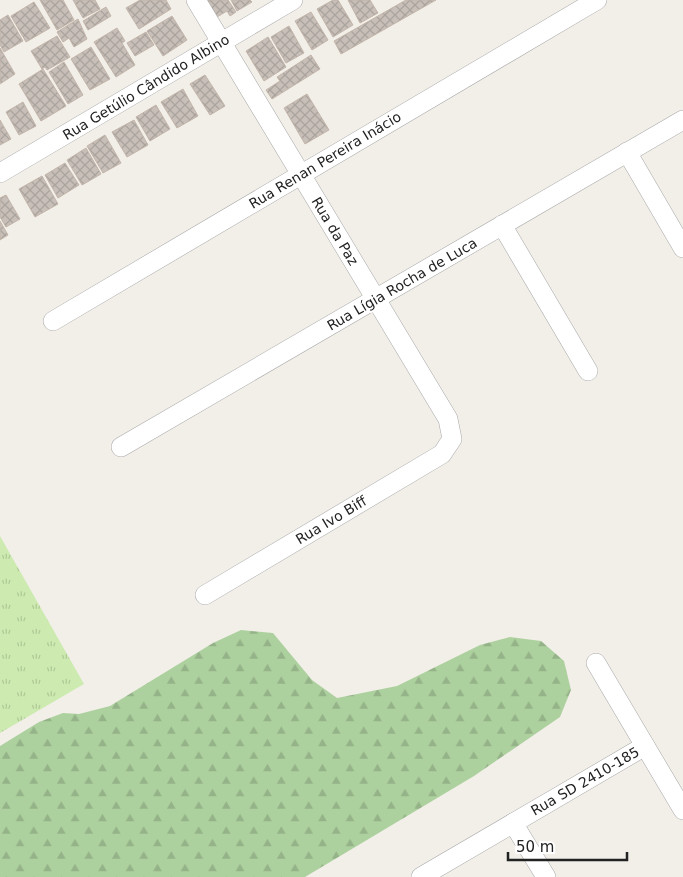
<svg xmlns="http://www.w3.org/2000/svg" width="683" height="877" font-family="'DejaVu Sans',sans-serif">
	<defs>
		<pattern id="grass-tufts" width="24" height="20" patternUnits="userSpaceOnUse" patternTransform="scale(1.25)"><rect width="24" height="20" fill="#cdebb0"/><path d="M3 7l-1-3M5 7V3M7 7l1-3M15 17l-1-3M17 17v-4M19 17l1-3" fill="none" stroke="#b0c997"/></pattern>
		<pattern id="forest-firs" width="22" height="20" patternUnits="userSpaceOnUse" patternTransform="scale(1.25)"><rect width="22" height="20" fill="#add19e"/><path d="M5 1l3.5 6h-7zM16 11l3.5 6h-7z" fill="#95b388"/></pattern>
		<pattern id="building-cross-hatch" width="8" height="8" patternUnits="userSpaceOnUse" patternTransform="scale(1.25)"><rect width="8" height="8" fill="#c7bfb8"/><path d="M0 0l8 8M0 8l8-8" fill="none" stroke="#aba49e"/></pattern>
	</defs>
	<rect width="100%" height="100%" fill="#f2efe9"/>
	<path fill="url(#grass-tufts)" d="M 0,536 L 84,684 L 0,733 Z"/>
	<path fill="url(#forest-firs)" d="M 241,630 L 273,633 L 312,680 L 337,698 L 397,686 L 480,645 L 510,637 L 541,641 L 564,661 L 571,690 L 560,717 L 474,776 L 305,877 L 0,877 L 0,746 L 39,722 L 63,713 L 79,714 L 110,706 L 213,643 Z"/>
	<g fill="url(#building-cross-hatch)" stroke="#c4b6ab">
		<path d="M 40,0 L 63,0 L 74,20 L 57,30 Z"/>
		<path d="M 73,0 L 95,0 L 100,9 L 83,18 Z"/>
		<path d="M 140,0 L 166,0 L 171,9 L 139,29 L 126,8 Z"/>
		<path d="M 207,0 L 228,0 L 236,12 L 230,16 L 227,11 L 217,17 Z"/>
		<path d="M 231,0 L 250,0 L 252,2 L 237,11 Z"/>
		<path d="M 333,0 L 338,0 L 353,25 L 333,37 L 317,9 Z"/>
		<path d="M 348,0 L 370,0 L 378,13 L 360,23 Z"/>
		<path d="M 406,0 L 436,0 L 341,54 L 334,41 Z"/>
		<path d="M 34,2 L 50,28 L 26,42 L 11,16 Z"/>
		<path d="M 106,7 L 111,16 L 88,30 L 83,21 Z"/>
		<path d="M 311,12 L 328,40 L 312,50 L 295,21 Z"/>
		<path d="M 8,15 L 23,41 L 4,52 L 0,45 L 0,20 Z"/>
		<path d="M 172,16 L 187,40 L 163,56 L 147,31 Z"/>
		<path d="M 78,19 L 87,39 L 74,47 L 69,38 L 63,42 L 57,32 Z"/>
		<path d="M 289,26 L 304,53 L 286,63 L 271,37 Z"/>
		<path d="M 117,28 L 125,41 L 122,43 L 135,65 L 116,77 L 94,42 Z"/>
		<path d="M 146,32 L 154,45 L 135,56 L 127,43 Z"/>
		<path d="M 57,36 L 70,57 L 47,70 L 45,67 L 42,69 L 31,51 Z"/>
		<path d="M 268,37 L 286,67 L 264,81 L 246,51 Z"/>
		<path d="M 91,47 L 110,79 L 90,90 L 71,59 Z"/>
		<path d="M 0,48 L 15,74 L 0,84 Z"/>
		<path d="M 311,55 L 320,69 L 272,99 L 266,90 L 280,81 L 277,77 Z"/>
		<path d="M 64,62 L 83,95 L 68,104 L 49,72 Z"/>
		<path d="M 43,69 L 66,106 L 41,121 L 19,84 Z"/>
		<path d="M 205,75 L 225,106 L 210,115 L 190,84 Z"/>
		<path d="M 183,89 L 198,116 L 177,128 L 161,102 Z"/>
		<path d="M 307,94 L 329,130 L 305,144 L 284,108 Z"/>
		<path d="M 23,102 L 36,126 L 19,135 L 6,112 Z"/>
		<path d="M 156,105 L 170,129 L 150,141 L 136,117 Z"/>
		<path d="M 0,120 L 11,139 L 0,145 Z"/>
		<path d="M 134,120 L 148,145 L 127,157 L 112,132 Z"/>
		<path d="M 105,135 L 121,163 L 103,173 L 87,146 Z"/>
		<path d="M 86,148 L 101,174 L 82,185 L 67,160 Z"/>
		<path d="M 65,163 L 79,185 L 58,198 L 45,175 Z"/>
		<path d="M 42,176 L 58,204 L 35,217 L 19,189 Z"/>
		<path d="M 6,195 L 20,219 L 6,227 L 0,217 L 0,198 Z"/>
		<path d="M 0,221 L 8,235 L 0,240 Z"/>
	</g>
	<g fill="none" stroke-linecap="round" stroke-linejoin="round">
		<g stroke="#a9a9a9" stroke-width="20">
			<g id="street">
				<path d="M 196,0 L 448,419 L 452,439 L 442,454 L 205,595"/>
				<path d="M 627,152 L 683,248"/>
				<path d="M 0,173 L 293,0"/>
				<path d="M 502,225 L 588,371"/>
				<path d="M 53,321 L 597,0"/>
				<path d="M 121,447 L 683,120"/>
				<path d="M 596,663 L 683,810"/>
				<path d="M 513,823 L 546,877"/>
				<path d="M 421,877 L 645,746"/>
			</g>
		</g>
		<use href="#street" stroke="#fff" stroke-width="19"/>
	</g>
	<g text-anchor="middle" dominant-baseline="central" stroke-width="4" stroke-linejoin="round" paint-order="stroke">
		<g font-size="14" fill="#222" stroke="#fff">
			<text transform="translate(146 87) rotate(-31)">Rua Getúlio Cândido Albino</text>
			<text transform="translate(325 160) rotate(-31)">Rua Renan Pereira Inácio</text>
			<text transform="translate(335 231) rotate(59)">Rua da Paz</text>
			<text transform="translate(402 284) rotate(-30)">Rua Lígia Rocha de Luca</text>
			<text transform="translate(331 520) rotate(-31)">Rua Ivo Biff</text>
			<text transform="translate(585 781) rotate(-30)">Rua SD 2410-185</text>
		</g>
	</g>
	<path d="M508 852v8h119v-8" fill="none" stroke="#222222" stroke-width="2.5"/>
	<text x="516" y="852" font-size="15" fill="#222222" stroke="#ffffff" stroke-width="4" paint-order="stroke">50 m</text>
</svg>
